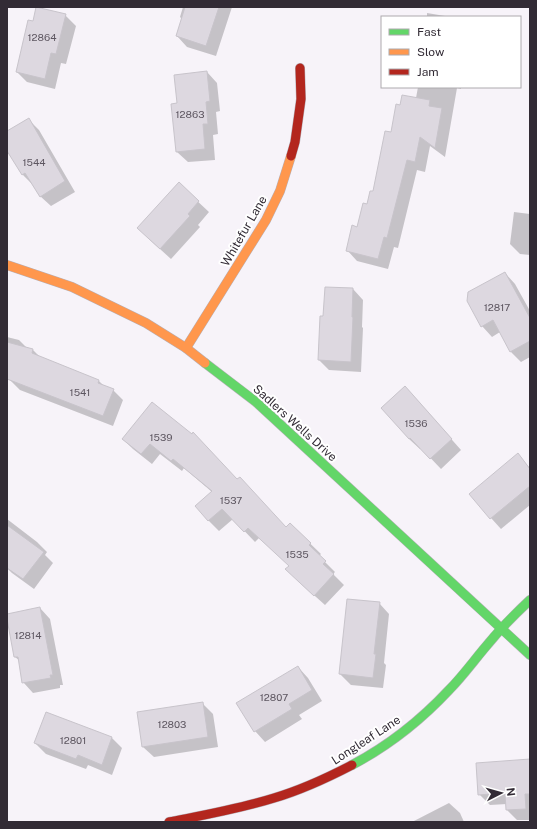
<svg xmlns="http://www.w3.org/2000/svg" width="537" height="829" font-family="'Public Sans',sans-serif">
	<rect width="100%" height="100%" fill="#f7f3f9"/>
	<g fill="#0003">
		<path d="M 183,7 L 232,7 L 216,56 L 187,47 L 177,36 L 182,19 L 180,17 Z"/>
		<path d="M 427,13 L 451,17 L 427,17 Z"/>
		<path d="M 65,15 L 76,26 L 66,64 L 61,63 L 55,89 L 27,82 L 17,72 L 33,22 Z"/>
		<path d="M 207,72 L 217,83 L 220,111 L 216,112 L 218,134 L 213,135 L 215,160 L 188,162 L 177,152 L 172,104 L 178,104 Z"/>
		<path d="M 418,87 L 461,87 L 461,89 L 457,88 L 445,157 L 430,146 L 425,172 L 417,170 L 398,248 L 394,247 L 388,269 L 357,261 L 347,250 L 374,193 L 401,106 L 416,98 Z"/>
		<path d="M 28,119 L 39,130 L 75,192 L 51,206 L 40,196 L 33,185 L 23,175 L 7,149 L 7,132 Z"/>
		<path d="M 179,184 L 209,212 L 198,225 L 200,227 L 171,259 L 149,239 Z"/>
		<path d="M 514,212 L 530,214 L 530,255 L 520,254 L 510,244 Z"/>
		<path d="M 505,273 L 515,284 L 530,311 L 530,357 L 521,362 L 511,352 L 500,332 L 492,337 L 482,326 Z"/>
		<path d="M 353,289 L 363,300 L 362,327 L 363,328 L 361,372 L 329,370 L 319,360 L 324,317 Z"/>
		<path d="M 7,337 L 19,340 L 27,348 L 33,350 L 41,358 L 99,381 L 105,387 L 113,390 L 123,400 L 113,426 L 20,390 L 10,380 L 7,379 Z"/>
		<path d="M 415,398 L 461,450 L 441,469 L 421,448 L 420,449 L 409,439 Z"/>
		<path d="M 152,404 L 237,480 L 286,528 L 290,524 L 321,554 L 319,556 L 335,572 L 333,574 L 344,585 L 325,605 L 297,580 L 290,566 L 259,538 L 255,542 L 233,519 L 219,531 L 209,521 L 196,506 L 212,492 L 184,468 L 182,471 L 160,454 L 152,464 L 133,449 L 123,439 Z"/>
		<path d="M 517,455 L 530,468 L 530,505 L 501,529 L 491,518 L 471,494 Z"/>
		<path d="M 7,519 L 37,542 L 47,552 L 45,555 L 53,563 L 34,589 L 12,573 L 7,568 Z"/>
		<path d="M 379,603 L 389,614 L 384,663 L 386,665 L 383,688 L 351,685 L 340,674 Z"/>
		<path d="M 40,608 L 50,619 L 63,685 L 60,685 L 60,688 L 33,693 L 23,682 L 20,661 L 15,657 Z"/>
		<path d="M 298,667 L 308,678 L 322,701 L 299,715 L 302,719 L 265,742 L 255,731 Z"/>
		<path d="M 202,703 L 213,714 L 218,747 L 154,757 L 143,747 Z"/>
		<path d="M 47,713 L 112,738 L 122,748 L 112,775 L 88,765 L 86,769 L 46,754 L 35,743 Z"/>
		<path d="M 530,760 L 530,820 L 517,820 L 507,810 L 507,804 L 490,805 L 479,794 Z"/>
		<path d="M 449,803 L 460,813 L 464,822 L 412,822 Z"/>
	</g>
	<g fill="#ddd8e0" stroke="#c8c4cb">
		<path d="M 36,7 L 66,14 L 56,54 L 51,53 L 45,79 L 16,72 L 28,20 L 33,21 Z"/>
		<path d="M 185,7 L 219,7 L 206,46 L 176,36 Z"/>
		<path d="M 207,71 L 210,101 L 206,102 L 208,124 L 203,124 L 205,149 L 176,152 L 171,104 L 177,103 L 174,75 Z"/>
		<path d="M 402,95 L 430,100 L 429,106 L 442,108 L 435,148 L 420,137 L 415,162 L 407,160 L 387,238 L 384,237 L 378,259 L 346,251 L 352,225 L 357,227 L 363,203 L 367,204 L 370,191 L 373,191 L 385,131 L 391,132 L 396,104 L 400,105 Z"/>
		<path d="M 29,118 L 65,181 L 40,197 L 25,173 L 22,175 L 7,151 L 7,131 Z"/>
		<path d="M 179,182 L 199,201 L 188,214 L 190,216 L 160,249 L 137,228 Z"/>
		<path d="M 505,272 L 530,318 L 530,341 L 510,352 L 493,320 L 481,327 L 467,301 L 468,292 Z"/>
		<path d="M 325,287 L 353,288 L 352,317 L 353,317 L 351,362 L 318,360 L 320,316 L 323,316 Z"/>
		<path d="M 7,342 L 33,349 L 32,353 L 99,380 L 98,383 L 114,389 L 103,416 L 7,379 Z"/>
		<path d="M 405,386 L 452,439 L 430,459 L 410,438 L 409,439 L 381,408 Z"/>
		<path d="M 152,402 L 192,434 L 193,432 L 237,479 L 240,477 L 286,527 L 290,523 L 311,543 L 309,545 L 326,561 L 323,564 L 334,574 L 314,596 L 285,569 L 289,566 L 248,528 L 244,532 L 222,509 L 208,521 L 195,506 L 212,491 L 173,459 L 171,461 L 150,444 L 141,454 L 122,439 Z"/>
		<path d="M 518,453 L 530,469 L 530,486 L 490,519 L 469,494 Z"/>
		<path d="M 7,525 L 44,552 L 23,579 L 7,568 Z"/>
		<path d="M 347,599 L 380,602 L 374,654 L 376,654 L 373,678 L 339,674 Z"/>
		<path d="M 40,607 L 53,675 L 50,675 L 51,678 L 22,683 L 18,657 L 14,657 L 7,619 L 7,614 Z"/>
		<path d="M 298,666 L 312,690 L 289,704 L 292,709 L 254,732 L 236,703 Z"/>
		<path d="M 203,702 L 208,737 L 142,747 L 137,712 Z"/>
		<path d="M 46,712 L 112,737 L 102,765 L 78,755 L 76,759 L 34,743 Z"/>
		<path d="M 530,759 L 530,794 L 525,794 L 526,809 L 506,810 L 505,793 L 478,795 L 476,763 Z"/>
	</g>
	<g fill="none" stroke-linecap="round" stroke-linejoin="round">
		<g stroke="#b6b0b8" stroke-width="10">
			<g id="fast">
				<path d="M 205,363 L 256,402 L 530,655"/>
				<path d="M 352,765 C 388,746 421,720 449,690 C 463,676 475,659 488,644 C 501,628 515,614 530,600"/>
			</g>
		</g>
		<g stroke="#b6b0b8" stroke-width="10">
			<g id="slow">
				<path d="M 7,265 L 72,287 L 146,323 L 186,348 L 205,363"/>
				<path d="M 186,348 L 266,220 L 280,191 L 291,156"/>
			</g>
		</g>
		<g stroke="#b6b0b8" stroke-width="10">
			<g id="jam">
				<path d="M 291,156 L 295,142 L 301,99 L 300,68"/>
				<path d="M 169,822 C 204,815 239,809 274,798 C 301,790 327,778 352,765"/>
			</g>
		</g>
		<use href="#fast" stroke="#63d668" stroke-width="9"/>
		<use href="#slow" stroke="#ff974d" stroke-width="9"/>
		<use href="#jam" stroke="#b3261e" stroke-width="9"/>
	</g>
	<g text-anchor="middle" dominant-baseline="central" stroke-width="4" stroke-linejoin="round" paint-order="stroke">
		<g font-size="10" fill="#5d5660">
			<text x="42" y="37">12864</text>
			<text x="190" y="114">12863</text>
			<text x="34" y="162">1544</text>
			<text x="497" y="307">12817</text>
			<text x="80" y="392">1541</text>
			<text x="416" y="423">1536</text>
			<text x="161" y="437">1539</text>
			<text x="231" y="500">1537</text>
			<text x="297" y="554">1535</text>
			<text x="28" y="635">12814</text>
			<text x="274" y="697">12807</text>
			<text x="172" y="724">12803</text>
			<text x="73" y="740">12801</text>
		</g>
		<g font-size="12" fill="#322b35" stroke="#fff">
			<text transform="translate(244 231) rotate(-60)">Whitefur Lane</text>
			<text transform="translate(295 423) rotate(42)">Sadlers Wells Drive</text>
			<text transform="translate(366 740) rotate(-33)">Longleaf Lane</text>
		</g>
	</g>
	<rect width="537" height="829" fill="none" stroke="#322b35" stroke-width="16"/>
	<rect x="381" y="16" width="140" height="72" fill="#ffffff" stroke="#adaaae"/>
	<rect x="389" y="29" width="20" height="6" fill="#63d668" stroke="#adaaae"/>
	<text x="417" y="36" font-size="12" fill="#322b35">Fast</text>
	<rect x="389" y="49" width="20" height="6" fill="#ff974d" stroke="#adaaae"/>
	<text x="417" y="56" font-size="12" fill="#322b35">Slow</text>
	<rect x="389" y="69" width="20" height="6" fill="#b3261e" stroke="#adaaae"/>
	<text x="417" y="76" font-size="12" fill="#322b35">Jam</text>
	<g transform="translate(501 793) rotate(84)" stroke="#ffffff" stroke-width="3" paint-order="stroke">
	<path d="M0-3L7 15L0 10L-7 15Z" fill="#322b35"/>
	<text y="-6" font-size="11" font-weight="bold" text-anchor="middle" fill="#322b35">N</text>
	</g>
</svg>
